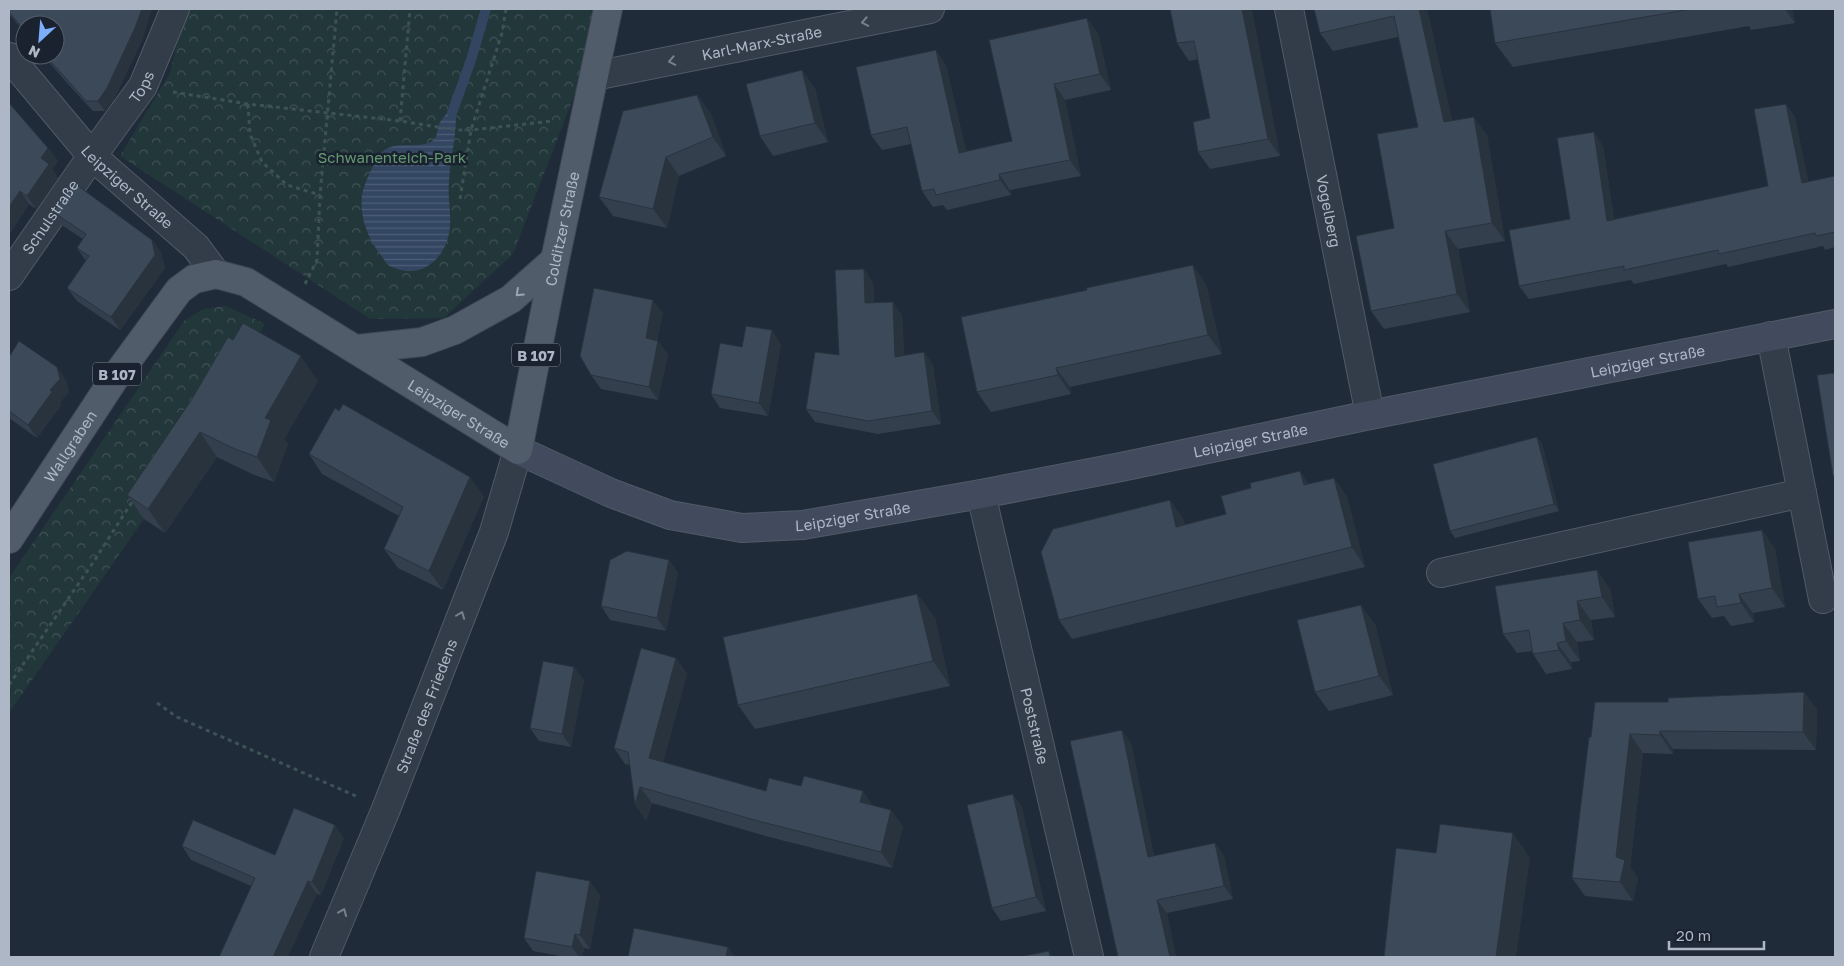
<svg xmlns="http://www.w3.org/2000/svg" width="1844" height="966" font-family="'Golos Text',sans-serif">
	<defs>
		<pattern id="park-crowns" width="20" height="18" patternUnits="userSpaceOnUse" patternTransform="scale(1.25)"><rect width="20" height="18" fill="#22373a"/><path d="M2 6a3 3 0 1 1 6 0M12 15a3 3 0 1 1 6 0" fill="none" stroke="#405255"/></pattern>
		<pattern id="water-rules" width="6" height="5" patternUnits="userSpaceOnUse" patternTransform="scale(1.25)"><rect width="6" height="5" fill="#324662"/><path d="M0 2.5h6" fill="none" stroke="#4d5e77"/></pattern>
	</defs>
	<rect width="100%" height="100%" fill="#202b39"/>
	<g fill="url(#park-crowns)">
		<path d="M 185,9 L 593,9 L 576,91 L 513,254 L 444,318 L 370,319 L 120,156 L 170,73 Z"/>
		<path d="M 226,306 L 265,324 L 210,424 L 9,713 L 9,578 L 184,321 L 203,309 Z"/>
	</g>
	<path fill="url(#water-rules)" d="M 447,113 L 452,113 L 456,117 C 456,139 450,160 449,181 C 447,202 454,221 447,241 C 438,266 415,279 390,266 C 387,265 385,261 383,258 C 369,241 359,218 362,195 C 364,184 371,170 376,160 C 390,136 411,151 431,142 C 438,139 437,129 440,122 C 442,119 445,116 447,113 Z"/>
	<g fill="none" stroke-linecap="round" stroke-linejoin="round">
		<path stroke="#324662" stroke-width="10" d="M 452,113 L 471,60 L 486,9"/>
		<g stroke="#515a67" stroke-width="30">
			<g id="minor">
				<path id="s1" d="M 1289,9 L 1370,415"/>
				<path id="s2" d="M 9,57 L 92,156 L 196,247 L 216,274"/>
				<path id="s3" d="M 594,76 L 930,9"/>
				<path id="s4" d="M 9,276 L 92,156 L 143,86 L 175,9"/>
				<path d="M 1771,336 L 1823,599"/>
				<path id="s5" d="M 981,494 L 1089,957"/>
				<path d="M 1441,573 L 1802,493"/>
			</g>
		</g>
		<g stroke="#515a67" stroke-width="30">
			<g id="tertiary">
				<path id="s6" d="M 324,957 L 386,809 L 494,532 L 518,450"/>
			</g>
		</g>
		<g stroke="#515a67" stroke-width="30">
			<g id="secondary">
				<path id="s7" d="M 518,450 L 611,493 L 670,515 L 742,528 L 803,525 L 981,494 L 1121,467 L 1370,415 L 1835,324"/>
			</g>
		</g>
		<g stroke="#3d4653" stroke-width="30">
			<g id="primary">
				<path d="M 357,349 L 422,342 L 455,330 L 511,299 L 555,260"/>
				<path id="s8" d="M 9,539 L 116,376 L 179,290 L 194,279 L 216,274 L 246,282 L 518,450 L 555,260 L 608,9"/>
			</g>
		</g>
		<g stroke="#3c5355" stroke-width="3" stroke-dasharray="4 4" stroke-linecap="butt">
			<path d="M 173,92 L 248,104 L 400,121 L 456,130 L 471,130 L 553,121"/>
			<path d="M 248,104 L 250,134 L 262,162 L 287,185 L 320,195"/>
			<path d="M 400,121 L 410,9"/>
			<path d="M 460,199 L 471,130 L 502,33 L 506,9"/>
			<path d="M 305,284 L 317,260 L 320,195 L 337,9"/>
			<path d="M 9,685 L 92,564 L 134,499"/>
			<path d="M 157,703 L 177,717 L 358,797"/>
		</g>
		<use href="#minor" stroke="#333d4a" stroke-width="28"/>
		<use href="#tertiary" stroke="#333d4a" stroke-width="28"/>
		<use href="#secondary" stroke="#414b5d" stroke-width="28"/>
		<use href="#primary" stroke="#515c6a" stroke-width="28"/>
	</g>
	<g fill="#333f4d">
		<path d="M 9,9 L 143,38 L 114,99 L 105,111 L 93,111 L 67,83 L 43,55 L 55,55 L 25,25 L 25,33 L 9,14 Z"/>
		<path d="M 1314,9 L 1427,9 L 1452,121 L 1487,135 L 1505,241 L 1458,249 L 1470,312 L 1384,329 L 1371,311 L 1394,228 L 1418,127 L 1398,37 L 1333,51 L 1320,33 Z"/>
		<path d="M 1490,9 L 1792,9 L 1795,23 L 1751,30 L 1749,26 L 1513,67 L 1495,43 Z"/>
		<path d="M 1252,11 L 1280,156 L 1210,169 L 1198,152 L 1210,118 L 1198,59 L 1189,61 L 1177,43 Z"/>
		<path d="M 1098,33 L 1111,90 L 1065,100 L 1081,176 L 1010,190 L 1011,195 L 947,210 L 943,205 L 933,207 L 922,191 L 911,144 L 882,150 L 871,135 L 946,65 L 966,151 L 1012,141 L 989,40 Z"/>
		<path d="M 802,70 L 815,89 L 828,142 L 773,156 L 760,136 Z"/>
		<path d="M 697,95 L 711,114 L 726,156 L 679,176 L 667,228 L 613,216 L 599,197 Z"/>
		<path d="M 9,103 L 48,148 L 58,161 L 52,169 L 58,178 L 36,209 L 29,204 L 9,235 Z"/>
		<path d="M 1786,104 L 1795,117 L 1808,182 L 1835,176 L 1835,247 L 1825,250 L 1823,246 L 1728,267 L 1726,264 L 1634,284 L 1631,280 L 1529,299 L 1519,286 L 1570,219 L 1603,146 L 1614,219 L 1768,186 Z"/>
		<path d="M 53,212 L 152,240 L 161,253 L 165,268 L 120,330 L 77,301 L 67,288 L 86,261 L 77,248 L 83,239 L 63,226 Z"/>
		<path d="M 864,269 L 873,283 L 874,302 L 902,315 L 904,355 L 924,352 L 933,365 L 941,424 L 878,434 L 815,422 L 806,409 L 839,355 Z"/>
		<path d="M 1206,284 L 1222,354 L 1070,387 L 1071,394 L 991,412 L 977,392 Z"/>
		<path d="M 663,313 L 657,340 L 668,354 L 658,400 L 601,389 L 591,375 Z"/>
		<path d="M 233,340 L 318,381 L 284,439 L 288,444 L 274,482 L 252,474 L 217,457 L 165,533 L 144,519 L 127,495 Z"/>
		<path d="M 781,344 L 768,416 L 720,408 L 711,394 L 742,347 Z"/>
		<path d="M 9,357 L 66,380 L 69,392 L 60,402 L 61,405 L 37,438 L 9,418 Z"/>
		<path d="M 1537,437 L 1542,444 L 1559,511 L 1455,538 L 1450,531 Z"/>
		<path d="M 309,454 L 484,496 L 443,590 L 398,568 L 384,549 L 399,516 L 322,474 Z"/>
		<path d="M 1334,478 L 1347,497 L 1365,567 L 1072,639 L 1059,620 L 1170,500 L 1183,519 L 1185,525 L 1226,514 L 1309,484 Z"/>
		<path d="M 1762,530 L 1775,549 L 1785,607 L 1753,613 L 1754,622 L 1731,626 L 1724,616 L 1712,618 L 1698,599 Z"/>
		<path d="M 669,560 L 678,573 L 666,631 L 610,620 L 601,606 Z"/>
		<path d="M 1495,586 L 1610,589 L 1615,617 L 1591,620 L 1594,640 L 1577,642 L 1580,661 L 1571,662 L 1572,669 L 1546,674 L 1533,654 L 1532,651 L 1517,653 L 1503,634 Z"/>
		<path d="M 917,594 L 935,618 L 950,686 L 755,729 L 738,705 Z"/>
		<path d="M 1375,624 L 1393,695 L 1329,711 L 1315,692 Z"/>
		<path d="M 676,658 L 687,674 L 663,762 L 766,791 L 874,806 L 903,826 L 892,868 L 769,837 L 652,803 L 646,821 L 630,765 L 625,764 L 614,748 Z"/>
		<path d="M 584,680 L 571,747 L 539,741 L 530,728 Z"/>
		<path d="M 1804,692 L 1817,710 L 1816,750 L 1673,749 L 1673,754 L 1643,753 L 1630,867 L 1638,878 L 1633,901 L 1585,896 L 1572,878 L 1591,737 L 1668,702 Z"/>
		<path d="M 1070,741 L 1131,743 L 1154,856 L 1215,843 L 1224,856 L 1233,899 L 1167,913 L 1176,957 Z"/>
		<path d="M 1013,794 L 1022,808 L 1046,911 L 1001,921 L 992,908 Z"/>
		<path d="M 344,838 L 321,895 L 317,894 L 251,886 L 191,860 L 182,846 L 275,855 Z"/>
		<path d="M 600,895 L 590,949 L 584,948 L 582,957 L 565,957 L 533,951 L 524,938 Z"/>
	</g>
	<g fill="#29333e">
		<path d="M 142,9 L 152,9 L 143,38 L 114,99 L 105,111 L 98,101 Z"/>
		<path d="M 1242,9 L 1250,9 L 1252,11 L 1280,156 L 1268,139 Z"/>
		<path d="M 1419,9 L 1427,9 L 1457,141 L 1444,122 Z"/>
		<path d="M 1785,9 L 1792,9 L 1795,23 Z"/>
		<path d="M 1087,18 L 1098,33 L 1111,90 L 1100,74 Z"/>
		<path d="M 936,50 L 946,65 L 970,169 L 959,153 Z"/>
		<path d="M 802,70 L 815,89 L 828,142 L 815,123 Z"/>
		<path d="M 1054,84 L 1065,100 L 1081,176 L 1070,160 Z"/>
		<path d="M 697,95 L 711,114 L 726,156 L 713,137 Z"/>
		<path d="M 1786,104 L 1795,117 L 1812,197 L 1802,183 Z"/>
		<path d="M 1474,117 L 1487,135 L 1505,241 L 1492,223 Z"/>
		<path d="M 1594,132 L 1603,146 L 1616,234 L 1607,221 Z"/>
		<path d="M 48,148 L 58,161 L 52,169 L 58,178 L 36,209 L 27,196 L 41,158 Z"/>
		<path d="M 666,157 L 679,176 L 667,228 L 653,209 Z"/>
		<path d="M 999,174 L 1010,190 L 1011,195 L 1000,180 Z"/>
		<path d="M 20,191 L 29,204 L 9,235 L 9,207 Z"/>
		<path d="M 1445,231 L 1458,249 L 1470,312 L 1457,294 Z"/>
		<path d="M 152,240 L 161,253 L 165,268 L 120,330 L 111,317 Z"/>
		<path d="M 1193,265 L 1206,284 L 1222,354 L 1208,335 Z"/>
		<path d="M 864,269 L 873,283 L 874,316 L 865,303 Z"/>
		<path d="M 653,300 L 663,313 L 655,351 L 646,338 Z"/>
		<path d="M 893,302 L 902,315 L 905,370 L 895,357 Z"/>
		<path d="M 772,330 L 781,344 L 768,416 L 759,403 Z"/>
		<path d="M 658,341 L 668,354 L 658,400 L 649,387 Z"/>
		<path d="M 924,352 L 933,365 L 941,424 L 932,411 Z"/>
		<path d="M 301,356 L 318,381 L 284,439 L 288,444 L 274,482 L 257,457 L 265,418 Z"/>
		<path d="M 57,367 L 66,380 L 69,392 L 60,402 L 61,405 L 37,438 L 28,425 L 50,390 Z"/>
		<path d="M 1056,368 L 1070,387 L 1071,394 L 1058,375 Z"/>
		<path d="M 200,432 L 217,457 L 165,533 L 148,509 Z"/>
		<path d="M 1537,437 L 1542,444 L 1559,511 L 1554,504 Z"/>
		<path d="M 1300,471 L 1313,490 L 1304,485 Z"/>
		<path d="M 470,477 L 484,496 L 443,590 L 429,571 Z"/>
		<path d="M 1334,478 L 1347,497 L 1365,567 L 1352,547 Z"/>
		<path d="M 1170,500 L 1183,519 L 1190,547 L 1176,527 Z"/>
		<path d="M 1762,530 L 1775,549 L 1785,607 L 1772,588 Z"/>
		<path d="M 669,560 L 678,573 L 666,631 L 657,618 Z"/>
		<path d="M 1597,570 L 1610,589 L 1615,617 L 1602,597 Z"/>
		<path d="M 917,594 L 935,618 L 950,686 L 933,661 Z"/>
		<path d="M 1739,594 L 1753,613 L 1754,622 L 1741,603 Z"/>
		<path d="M 1577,601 L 1591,620 L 1594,640 L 1580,620 Z"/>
		<path d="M 1361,605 L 1375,624 L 1393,695 L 1379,676 Z"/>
		<path d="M 1563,623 L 1577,642 L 1580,661 L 1566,641 Z"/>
		<path d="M 1557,643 L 1571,662 L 1572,669 L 1559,650 Z"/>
		<path d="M 676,658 L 687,674 L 660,774 L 649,758 Z"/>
		<path d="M 574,667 L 584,680 L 571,747 L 562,734 Z"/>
		<path d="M 1804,692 L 1817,710 L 1816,750 L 1803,732 Z"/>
		<path d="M 1122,730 L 1131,743 L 1157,870 L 1148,857 Z"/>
		<path d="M 1660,731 L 1673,749 L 1673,754 L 1660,735 Z"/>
		<path d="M 1630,734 L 1643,753 L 1630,867 L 1638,878 L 1633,901 L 1620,882 L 1616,857 Z"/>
		<path d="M 640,787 L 652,803 L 646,821 L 635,805 Z"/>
		<path d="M 863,791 L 874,807 L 860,802 Z"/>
		<path d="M 1013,794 L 1022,808 L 1046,911 L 1036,897 Z"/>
		<path d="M 891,810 L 903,826 L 892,868 L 881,852 Z"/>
		<path d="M 335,825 L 344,838 L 321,895 L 312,882 Z"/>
		<path d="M 1513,833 L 1530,858 L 1516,957 L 1496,957 Z"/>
		<path d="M 1215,843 L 1224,856 L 1233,899 L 1224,886 Z"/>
		<path d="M 308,881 L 317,894 L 288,957 L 273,957 Z"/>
		<path d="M 590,881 L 600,895 L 590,949 L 580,935 Z"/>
		<path d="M 1157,900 L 1167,913 L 1176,957 L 1170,957 Z"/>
		<path d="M 575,934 L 584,948 L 582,957 L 579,957 L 572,947 Z"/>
		<path d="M 728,947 L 735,957 L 726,957 Z"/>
		<path d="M 1049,951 L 1053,957 L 1050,957 Z"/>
	</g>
	<g fill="#3b4959" stroke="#29333e">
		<path d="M 9,9 L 142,9 L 135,28 L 107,88 L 98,101 L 86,101 L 45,55 L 55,55 L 55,25 L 25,25 L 25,31 L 9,12 Z"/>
		<path d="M 1170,9 L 1242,9 L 1268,139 L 1198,152 L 1193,122 L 1210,118 L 1194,41 L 1177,43 Z"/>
		<path d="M 1314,9 L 1419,9 L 1444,122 L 1474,117 L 1492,223 L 1445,231 L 1457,294 L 1371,311 L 1356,236 L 1394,228 L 1377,134 L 1418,127 L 1394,16 L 1320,33 Z"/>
		<path d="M 1490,9 L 1691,9 L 1495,43 Z"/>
		<path d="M 1087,18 L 1100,74 L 1054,84 L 1070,160 L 999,174 L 1000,180 L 936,195 L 934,189 L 922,191 L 907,127 L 871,135 L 856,67 L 936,50 L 959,153 L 1012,141 L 989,40 Z"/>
		<path d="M 802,70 L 815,123 L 760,136 L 746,84 Z"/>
		<path d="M 697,95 L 713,137 L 666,157 L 653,209 L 599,197 L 623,111 Z"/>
		<path d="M 9,103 L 48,148 L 41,158 L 49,164 L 27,196 L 20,191 L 9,207 Z"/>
		<path d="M 1786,104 L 1802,183 L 1835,176 L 1835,232 L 1816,236 L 1815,233 L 1719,254 L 1718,250 L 1624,270 L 1624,266 L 1519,286 L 1509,230 L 1570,219 L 1557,138 L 1594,132 L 1607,221 L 1768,186 L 1754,109 Z"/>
		<path d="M 74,183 L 152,240 L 155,255 L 111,317 L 67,288 L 89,256 L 77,248 L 86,234 L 53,212 Z"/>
		<path d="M 1193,265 L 1208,335 L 1056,368 L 1058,375 L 977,392 L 961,317 L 1087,290 L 1086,288 Z"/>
		<path d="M 864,269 L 865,303 L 893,302 L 895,357 L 924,352 L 932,411 L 868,421 L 806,409 L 815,352 L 839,355 L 835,270 Z"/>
		<path d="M 594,288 L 653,300 L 646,338 L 658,341 L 649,387 L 591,375 L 580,356 Z"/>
		<path d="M 243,323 L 301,356 L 265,418 L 271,420 L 257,457 L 235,449 L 200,432 L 148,509 L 127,495 L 192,399 L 228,337 L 233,340 Z"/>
		<path d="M 746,326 L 772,330 L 759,403 L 711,394 L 720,343 L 742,347 Z"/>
		<path d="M 19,341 L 57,367 L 60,379 L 50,390 L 52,392 L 28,425 L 9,411 L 9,357 Z"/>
		<path d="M 1835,373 L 1835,476 L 1833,476 L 1817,375 Z"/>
		<path d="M 343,404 L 470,477 L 429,571 L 384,549 L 403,507 L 309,454 L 335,408 L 339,411 Z"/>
		<path d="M 1537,437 L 1554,504 L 1450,531 L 1433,464 Z"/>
		<path d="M 1300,471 L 1304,485 L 1334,478 L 1352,547 L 1059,620 L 1041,552 L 1053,529 L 1170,500 L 1176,527 L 1226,514 L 1221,496 L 1251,488 L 1250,483 Z"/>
		<path d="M 1762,530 L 1772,588 L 1739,594 L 1741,603 L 1717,607 L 1715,596 L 1698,599 L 1688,542 Z"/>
		<path d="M 627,551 L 669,560 L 657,618 L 601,606 L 610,560 Z"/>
		<path d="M 1597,570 L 1602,597 L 1577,601 L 1580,620 L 1563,623 L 1566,641 L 1557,643 L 1559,650 L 1533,654 L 1529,630 L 1503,634 L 1495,586 Z"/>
		<path d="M 917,594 L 933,661 L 738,705 L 723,637 Z"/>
		<path d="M 1361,605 L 1379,676 L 1315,692 L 1297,620 Z"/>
		<path d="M 641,648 L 676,658 L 649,758 L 766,791 L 769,778 L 801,786 L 804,776 L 863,791 L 860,802 L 891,810 L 881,852 L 758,821 L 640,787 L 635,805 L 628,752 L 614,748 Z"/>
		<path d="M 543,661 L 574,667 L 562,734 L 530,728 Z"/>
		<path d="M 1804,692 L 1803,732 L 1660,731 L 1660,735 L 1630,734 L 1616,857 L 1625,860 L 1620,882 L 1572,878 L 1589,737 L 1591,737 L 1595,702 L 1668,702 L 1668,698 Z"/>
		<path d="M 1122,730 L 1148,857 L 1215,843 L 1224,886 L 1157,900 L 1170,957 L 1118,957 L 1070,741 Z"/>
		<path d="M 1013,794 L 1036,897 L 992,908 L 967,805 Z"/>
		<path d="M 294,808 L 335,825 L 312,882 L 308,881 L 273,957 L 219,957 L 255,878 L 182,846 L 193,820 L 275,855 Z"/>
		<path d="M 1440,824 L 1513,833 L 1496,957 L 1384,957 L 1396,848 L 1436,853 Z"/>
		<path d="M 536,871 L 590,881 L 580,935 L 575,934 L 572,947 L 524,938 Z"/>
		<path d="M 634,928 L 728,947 L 726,957 L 628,957 Z"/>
		<path d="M 1049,951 L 1050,957 L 1019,957 Z"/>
	</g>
	<defs><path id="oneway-chevron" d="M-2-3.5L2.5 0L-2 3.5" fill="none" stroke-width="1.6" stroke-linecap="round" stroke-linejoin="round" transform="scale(1.25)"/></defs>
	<g stroke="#77808e">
		<use href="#oneway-chevron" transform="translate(865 22) rotate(169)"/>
		<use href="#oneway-chevron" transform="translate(672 61) rotate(169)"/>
		<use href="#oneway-chevron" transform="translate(461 615) rotate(-69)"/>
		<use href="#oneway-chevron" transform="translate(343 912) rotate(-67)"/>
	</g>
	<use stroke="#9ba5b4" href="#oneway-chevron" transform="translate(519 293) rotate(137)"/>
	<g text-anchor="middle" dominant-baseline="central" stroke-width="5" stroke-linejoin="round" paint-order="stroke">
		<g fill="#19222e" stroke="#818a98" stroke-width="1">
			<rect x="512" y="343.5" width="48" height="23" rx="4"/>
			<rect x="93" y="362.5" width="48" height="23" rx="4"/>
		</g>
		<g font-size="14" font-weight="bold" fill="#aeb7c6">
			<text x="536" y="355">B 107</text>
			<text x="117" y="374">B 107</text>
		</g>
		<g font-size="15" fill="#aeb7c6" stroke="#19222e">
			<text stroke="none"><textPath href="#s3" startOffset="171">Karl-Marx-Straße</textPath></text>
			<text stroke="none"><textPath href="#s4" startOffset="231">Tops</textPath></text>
			<text stroke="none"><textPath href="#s2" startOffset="176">Leipziger Straße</textPath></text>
			<text stroke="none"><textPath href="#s1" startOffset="206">Vogelberg</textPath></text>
			<text stroke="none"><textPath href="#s4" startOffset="72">Schulstraße</textPath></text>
			<text stroke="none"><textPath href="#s8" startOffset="919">Colditzer Straße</textPath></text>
			<text stroke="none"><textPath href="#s7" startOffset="1160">Leipziger Straße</textPath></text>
			<text stroke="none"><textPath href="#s8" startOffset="624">Leipziger Straße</textPath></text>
			<text stroke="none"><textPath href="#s7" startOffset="755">Leipziger Straße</textPath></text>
			<text stroke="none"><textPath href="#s8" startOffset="111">Wallgraben</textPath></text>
			<text stroke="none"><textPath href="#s7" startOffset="350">Leipziger Straße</textPath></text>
			<text stroke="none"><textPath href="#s6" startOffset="271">Straße des Friedens</textPath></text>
			<text stroke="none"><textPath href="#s5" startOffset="238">Poststraße</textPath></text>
		</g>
		<g font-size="15" fill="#649870" stroke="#19222e">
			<text x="392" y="157">Schwanenteich-Park</text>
		</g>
	</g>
	<rect width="1844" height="966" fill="none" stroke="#aeb7c6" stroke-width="20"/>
	<g transform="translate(40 40) rotate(206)"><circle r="24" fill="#19222e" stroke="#555e6b"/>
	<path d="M0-4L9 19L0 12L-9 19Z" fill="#7caefd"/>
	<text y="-8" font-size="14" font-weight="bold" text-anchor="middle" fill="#aeb7c6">N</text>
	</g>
	<path d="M1669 941v8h95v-8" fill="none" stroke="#aeb7c6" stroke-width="2.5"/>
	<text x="1676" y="941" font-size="15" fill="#aeb7c6" stroke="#19222e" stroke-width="4" paint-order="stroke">20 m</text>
</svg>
